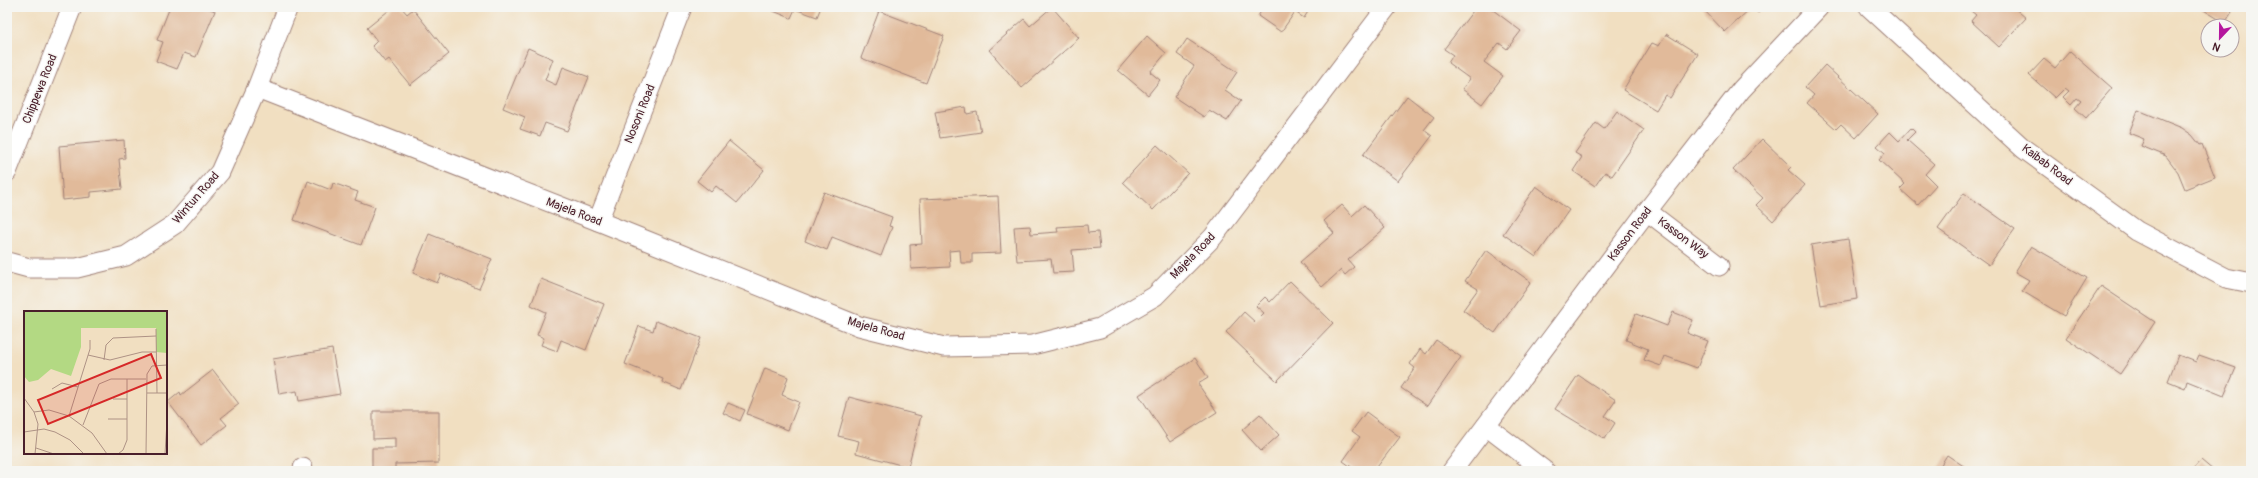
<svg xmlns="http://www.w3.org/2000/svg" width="2258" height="478" font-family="Pangolin,sans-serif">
	<rect width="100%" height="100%" fill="#f6f6f2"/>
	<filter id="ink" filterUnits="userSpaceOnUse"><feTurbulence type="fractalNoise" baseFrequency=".025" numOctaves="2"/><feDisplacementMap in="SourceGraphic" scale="8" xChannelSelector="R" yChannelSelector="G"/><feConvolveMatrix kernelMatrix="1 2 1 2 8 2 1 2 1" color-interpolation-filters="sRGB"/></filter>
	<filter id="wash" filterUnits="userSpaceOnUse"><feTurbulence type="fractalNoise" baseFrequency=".012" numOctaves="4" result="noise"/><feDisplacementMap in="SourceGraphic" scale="16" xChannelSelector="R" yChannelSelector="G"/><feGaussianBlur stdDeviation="0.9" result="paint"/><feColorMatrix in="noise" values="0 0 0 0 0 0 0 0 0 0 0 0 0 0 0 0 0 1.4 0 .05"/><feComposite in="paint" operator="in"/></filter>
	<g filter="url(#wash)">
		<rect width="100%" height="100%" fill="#f1dfc1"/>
		<g id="blocks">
			<g fill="#e1ba9a">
				<path d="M 170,7 L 205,7 L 215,11 L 196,57 L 184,53 L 177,69 L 156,61 L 163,42 L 157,40 Z"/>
				<path d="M 393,7 L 401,7 L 407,14 L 413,9 L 449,54 L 410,85 L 389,59 L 385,62 L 372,46 L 377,41 L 367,28 Z"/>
				<path d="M 763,7 L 821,7 L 817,17 L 795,9 L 791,18 Z"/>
				<path d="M 1052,7 L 1079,38 L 1022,88 L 989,50 L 1024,19 L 1030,26 Z"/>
				<path d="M 1264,7 L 1311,7 L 1304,18 L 1295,12 L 1281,32 L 1258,16 Z"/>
				<path d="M 1476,7 L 1489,7 L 1521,31 L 1507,49 L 1499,43 L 1484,62 L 1503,76 L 1482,104 L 1462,89 L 1470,79 L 1448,63 L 1453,55 L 1444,49 Z"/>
				<path d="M 1701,7 L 1752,7 L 1725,32 Z"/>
				<path d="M 1753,7 L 1764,7 L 1758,13 Z"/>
				<path d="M 1966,7 L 2013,7 L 2026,18 L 1999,47 L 1971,21 L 1976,15 Z"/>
				<path d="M 2204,7 L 2235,7 L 2225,23 L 2202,9 Z"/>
				<path d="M 879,11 L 944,36 L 926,83 L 861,58 Z"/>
				<path d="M 1666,34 L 1698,54 L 1670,98 L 1665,95 L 1656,110 L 1623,90 L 1652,43 L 1659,46 Z"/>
				<path d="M 1147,36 L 1166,53 L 1150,72 L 1160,80 L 1148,95 L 1118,70 Z"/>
				<path d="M 1187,39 L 1237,72 L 1225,90 L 1241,101 L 1227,121 L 1209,110 L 1204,117 L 1174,97 L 1194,66 L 1177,54 Z"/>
				<path d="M 528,48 L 553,59 L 545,80 L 556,85 L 563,67 L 589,77 L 567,131 L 545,123 L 540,136 L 520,129 L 525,117 L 503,108 Z"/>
				<path d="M 2070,51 L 2112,88 L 2086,118 L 2075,108 L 2081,101 L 2077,98 L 2071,105 L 2063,97 L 2069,91 L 2065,88 L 2055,98 L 2029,75 L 2044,59 L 2055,68 Z"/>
				<path d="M 1825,65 L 1878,114 L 1856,138 L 1841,124 L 1836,129 L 1807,103 L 1814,95 L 1805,87 Z"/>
				<path d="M 1407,96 L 1434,117 L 1424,130 L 1432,136 L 1398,181 L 1363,155 Z"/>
				<path d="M 966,107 L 967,114 L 977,112 L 981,132 L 940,138 L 935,112 Z"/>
				<path d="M 2138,110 L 2182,128 L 2192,135 L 2200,145 L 2202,144 L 2215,177 L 2185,189 L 2178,172 L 2166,156 L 2141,146 L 2144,139 L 2129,133 Z"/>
				<path d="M 1617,111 L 1644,130 L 1612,176 L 1605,172 L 1595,186 L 1573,171 L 1582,157 L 1575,153 L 1596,123 L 1604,129 Z"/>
				<path d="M 1911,128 L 1915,132 L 1907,140 L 1934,164 L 1925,174 L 1936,185 L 1918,205 L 1900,189 L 1905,184 L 1879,160 L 1885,153 L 1877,146 L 1890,132 L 1899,141 Z"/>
				<path d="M 1762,139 L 1791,167 L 1788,170 L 1805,185 L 1773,221 L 1756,205 L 1763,198 L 1733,170 Z"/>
				<path d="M 124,140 L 125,158 L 119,159 L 122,189 L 91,192 L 91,197 L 63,200 L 59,146 Z"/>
				<path d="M 729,141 L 764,170 L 737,203 L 716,186 L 711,192 L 697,181 Z"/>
				<path d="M 1157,145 L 1188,173 L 1153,210 L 1123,182 Z"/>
				<path d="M 308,181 L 331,190 L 333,183 L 358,192 L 355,200 L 375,207 L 361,245 L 294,220 Z"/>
				<path d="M 1536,186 L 1569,210 L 1536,257 L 1503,234 Z"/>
				<path d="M 824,192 L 892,217 L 889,226 L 892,227 L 881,256 L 832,237 L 827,250 L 805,241 Z"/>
				<path d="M 1964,193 L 2015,229 L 1989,265 L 1938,229 Z"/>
				<path d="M 998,196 L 1001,253 L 972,254 L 972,263 L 961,263 L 960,250 L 949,251 L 950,267 L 911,269 L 910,245 L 922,244 L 920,199 Z"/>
				<path d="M 1342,205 L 1352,216 L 1364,205 L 1385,228 L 1348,260 L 1354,267 L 1345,275 L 1341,270 L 1322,287 L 1300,262 L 1334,233 L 1324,221 Z"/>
				<path d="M 1087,225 L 1088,233 L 1098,232 L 1100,248 L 1072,250 L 1074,272 L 1053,273 L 1051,259 L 1017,261 L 1014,227 L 1030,226 L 1031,234 L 1058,232 L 1057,227 Z"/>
				<path d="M 429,234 L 492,259 L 479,289 L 441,274 L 437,283 L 413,273 Z"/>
				<path d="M 1848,239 L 1857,299 L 1821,305 L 1811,245 Z"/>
				<path d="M 2031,246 L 2087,278 L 2064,316 L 2022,291 L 2029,280 L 2015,272 Z"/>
				<path d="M 1486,250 L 1531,282 L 1495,333 L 1463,310 L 1478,289 L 1465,281 Z"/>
				<path d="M 541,279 L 604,304 L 586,350 L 561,340 L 557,351 L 541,345 L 544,338 L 537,335 L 546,312 L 531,305 Z"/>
				<path d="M 1290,281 L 1333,323 L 1277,381 L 1226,332 L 1244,312 L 1255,322 L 1264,313 L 1256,306 L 1265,297 L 1270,302 Z"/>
				<path d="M 2101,286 L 2155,322 L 2120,374 L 2066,338 Z"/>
				<path d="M 1673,312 L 1693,320 L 1687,333 L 1708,341 L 1697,368 L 1665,356 L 1661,366 L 1644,360 L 1648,349 L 1626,340 L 1636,314 L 1667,326 Z"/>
				<path d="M 656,321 L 701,338 L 681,390 L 662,382 L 663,379 L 625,364 L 639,326 L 653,331 Z"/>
				<path d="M 1436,340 L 1461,357 L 1427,406 L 1401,388 L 1415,368 L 1410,364 L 1420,349 L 1426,354 Z"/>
				<path d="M 332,349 L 340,394 L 299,401 L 297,391 L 279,394 L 273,359 Z"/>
				<path d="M 2178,355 L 2196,362 L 2199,355 L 2236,368 L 2224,396 L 2187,381 L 2185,388 L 2168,381 Z"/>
				<path d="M 1195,358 L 1208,378 L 1198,384 L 1217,412 L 1170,442 L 1139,395 Z"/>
				<path d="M 765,368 L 788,377 L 782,395 L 799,402 L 788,430 L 747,414 Z"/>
				<path d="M 213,370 L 239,404 L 221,418 L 227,425 L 201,445 L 168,402 L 180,392 L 181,395 Z"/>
				<path d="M 1578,375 L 1616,400 L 1605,416 L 1615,423 L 1605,439 L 1555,409 Z"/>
				<path d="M 849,397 L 921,416 L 908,467 L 856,453 L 859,441 L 838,436 Z"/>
				<path d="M 728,403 L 745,410 L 740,421 L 723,413 Z"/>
				<path d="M 373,411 L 439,411 L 439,463 L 395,464 L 395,471 L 372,471 L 372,448 L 395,448 L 395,438 L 373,439 Z"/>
				<path d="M 1366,412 L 1400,437 L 1374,471 L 1357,471 L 1343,461 L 1360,437 L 1352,431 Z"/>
				<path d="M 1260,414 L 1279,435 L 1261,451 L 1242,430 Z"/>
				<path d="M 1947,455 L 1971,471 L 1937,471 Z"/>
				<path d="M 2201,460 L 2214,471 L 2191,471 Z"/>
			</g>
		</g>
	</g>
	<g filter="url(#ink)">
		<use href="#blocks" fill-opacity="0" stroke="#9e7f76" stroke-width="1"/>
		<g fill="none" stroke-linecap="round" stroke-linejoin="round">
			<g stroke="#9e7f76" stroke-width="21">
				<g id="street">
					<path d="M 1869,7 L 2024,149 L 2137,231 L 2226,278 L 2251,283"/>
					<path d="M 257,88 L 598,221 L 859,326 L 944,347 L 1032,345 L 1100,328 L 1155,296 L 1213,237 L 1387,7"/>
					<path d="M 7,172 L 72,7"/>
					<path d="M 1647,211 L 1719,266"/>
					<path d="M 598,221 L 682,7"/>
					<path d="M 7,262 L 29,268 L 77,268 L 126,256 L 175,224 L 220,172 L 257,88 L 288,7"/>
					<path d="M 1486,426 L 1545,471"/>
					<path d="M 303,471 L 303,468"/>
					<path d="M 1452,471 L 1647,211 L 1741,90 L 1819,7"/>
				</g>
			</g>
			<use href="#street" stroke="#fff" stroke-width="19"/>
		</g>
	</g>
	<g text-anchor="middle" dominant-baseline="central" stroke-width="3" stroke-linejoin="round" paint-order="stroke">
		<g font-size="12" fill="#4a1f2b" stroke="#f6f6f2">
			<text transform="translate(40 89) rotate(-68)">Chippewa Road</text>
			<text transform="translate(640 114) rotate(-68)">Nosoni Road</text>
			<text transform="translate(2047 165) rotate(37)">Kaibab Road</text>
			<text transform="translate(196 198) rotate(-49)">Wintun Road</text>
			<text transform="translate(574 212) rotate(21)">Majela Road</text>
			<text transform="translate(1630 234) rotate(-53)">Kasson Road</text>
			<text transform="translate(1683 238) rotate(37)">Kasson Way</text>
			<text transform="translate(1193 256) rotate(-46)">Majela Road</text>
			<text transform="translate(876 329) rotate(16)">Majela Road</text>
		</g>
	</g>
	<g transform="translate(24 311)">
		<rect width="143" height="143" fill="#f1dfc1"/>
		<path d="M 0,0 L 143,0 L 143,42 L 132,41 L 132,17 L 57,17 L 57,36 L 47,65 L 27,58 L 14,69 L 5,71 L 0,65 Z" fill="#b3d983"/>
		<path fill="none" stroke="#ae9285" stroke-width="1" d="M 132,18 L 133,82M 64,44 L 86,49 L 118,41 L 132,41M 80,49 L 82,34 L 89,27 L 132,25M 28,78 L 38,72 L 54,76M 123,82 L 143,82M 0,87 L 10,101 L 14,113 L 11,143M 89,88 L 103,88M 10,101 L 25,99 L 45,105 L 68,122 L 83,143M 45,105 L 66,38 L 66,29M 84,108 L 103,108M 59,114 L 75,73 L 87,68 L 122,68M 0,121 L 20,118 L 31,121 L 46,129 L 60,143M 12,137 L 30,143M 94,143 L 99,139 L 103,129 L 103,68M 122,143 L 123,63 L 128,55 L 143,54M 141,143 L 143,110"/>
		<path fill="#d62828" fill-opacity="0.15" stroke="#d62828" stroke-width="2" d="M 127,43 L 137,67 L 24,113 L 14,89 Z"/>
		<rect width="143" height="143" fill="none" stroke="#4a1f2b" stroke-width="2"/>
	</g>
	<rect width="2258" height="478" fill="none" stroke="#f6f6f2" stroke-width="24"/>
	<g transform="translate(2220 38) rotate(202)"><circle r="19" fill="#f6f6f2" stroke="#b1a0a2"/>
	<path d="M0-3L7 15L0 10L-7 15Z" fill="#b5179e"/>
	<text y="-6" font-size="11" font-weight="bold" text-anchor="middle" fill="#4a1f2b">N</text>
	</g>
</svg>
